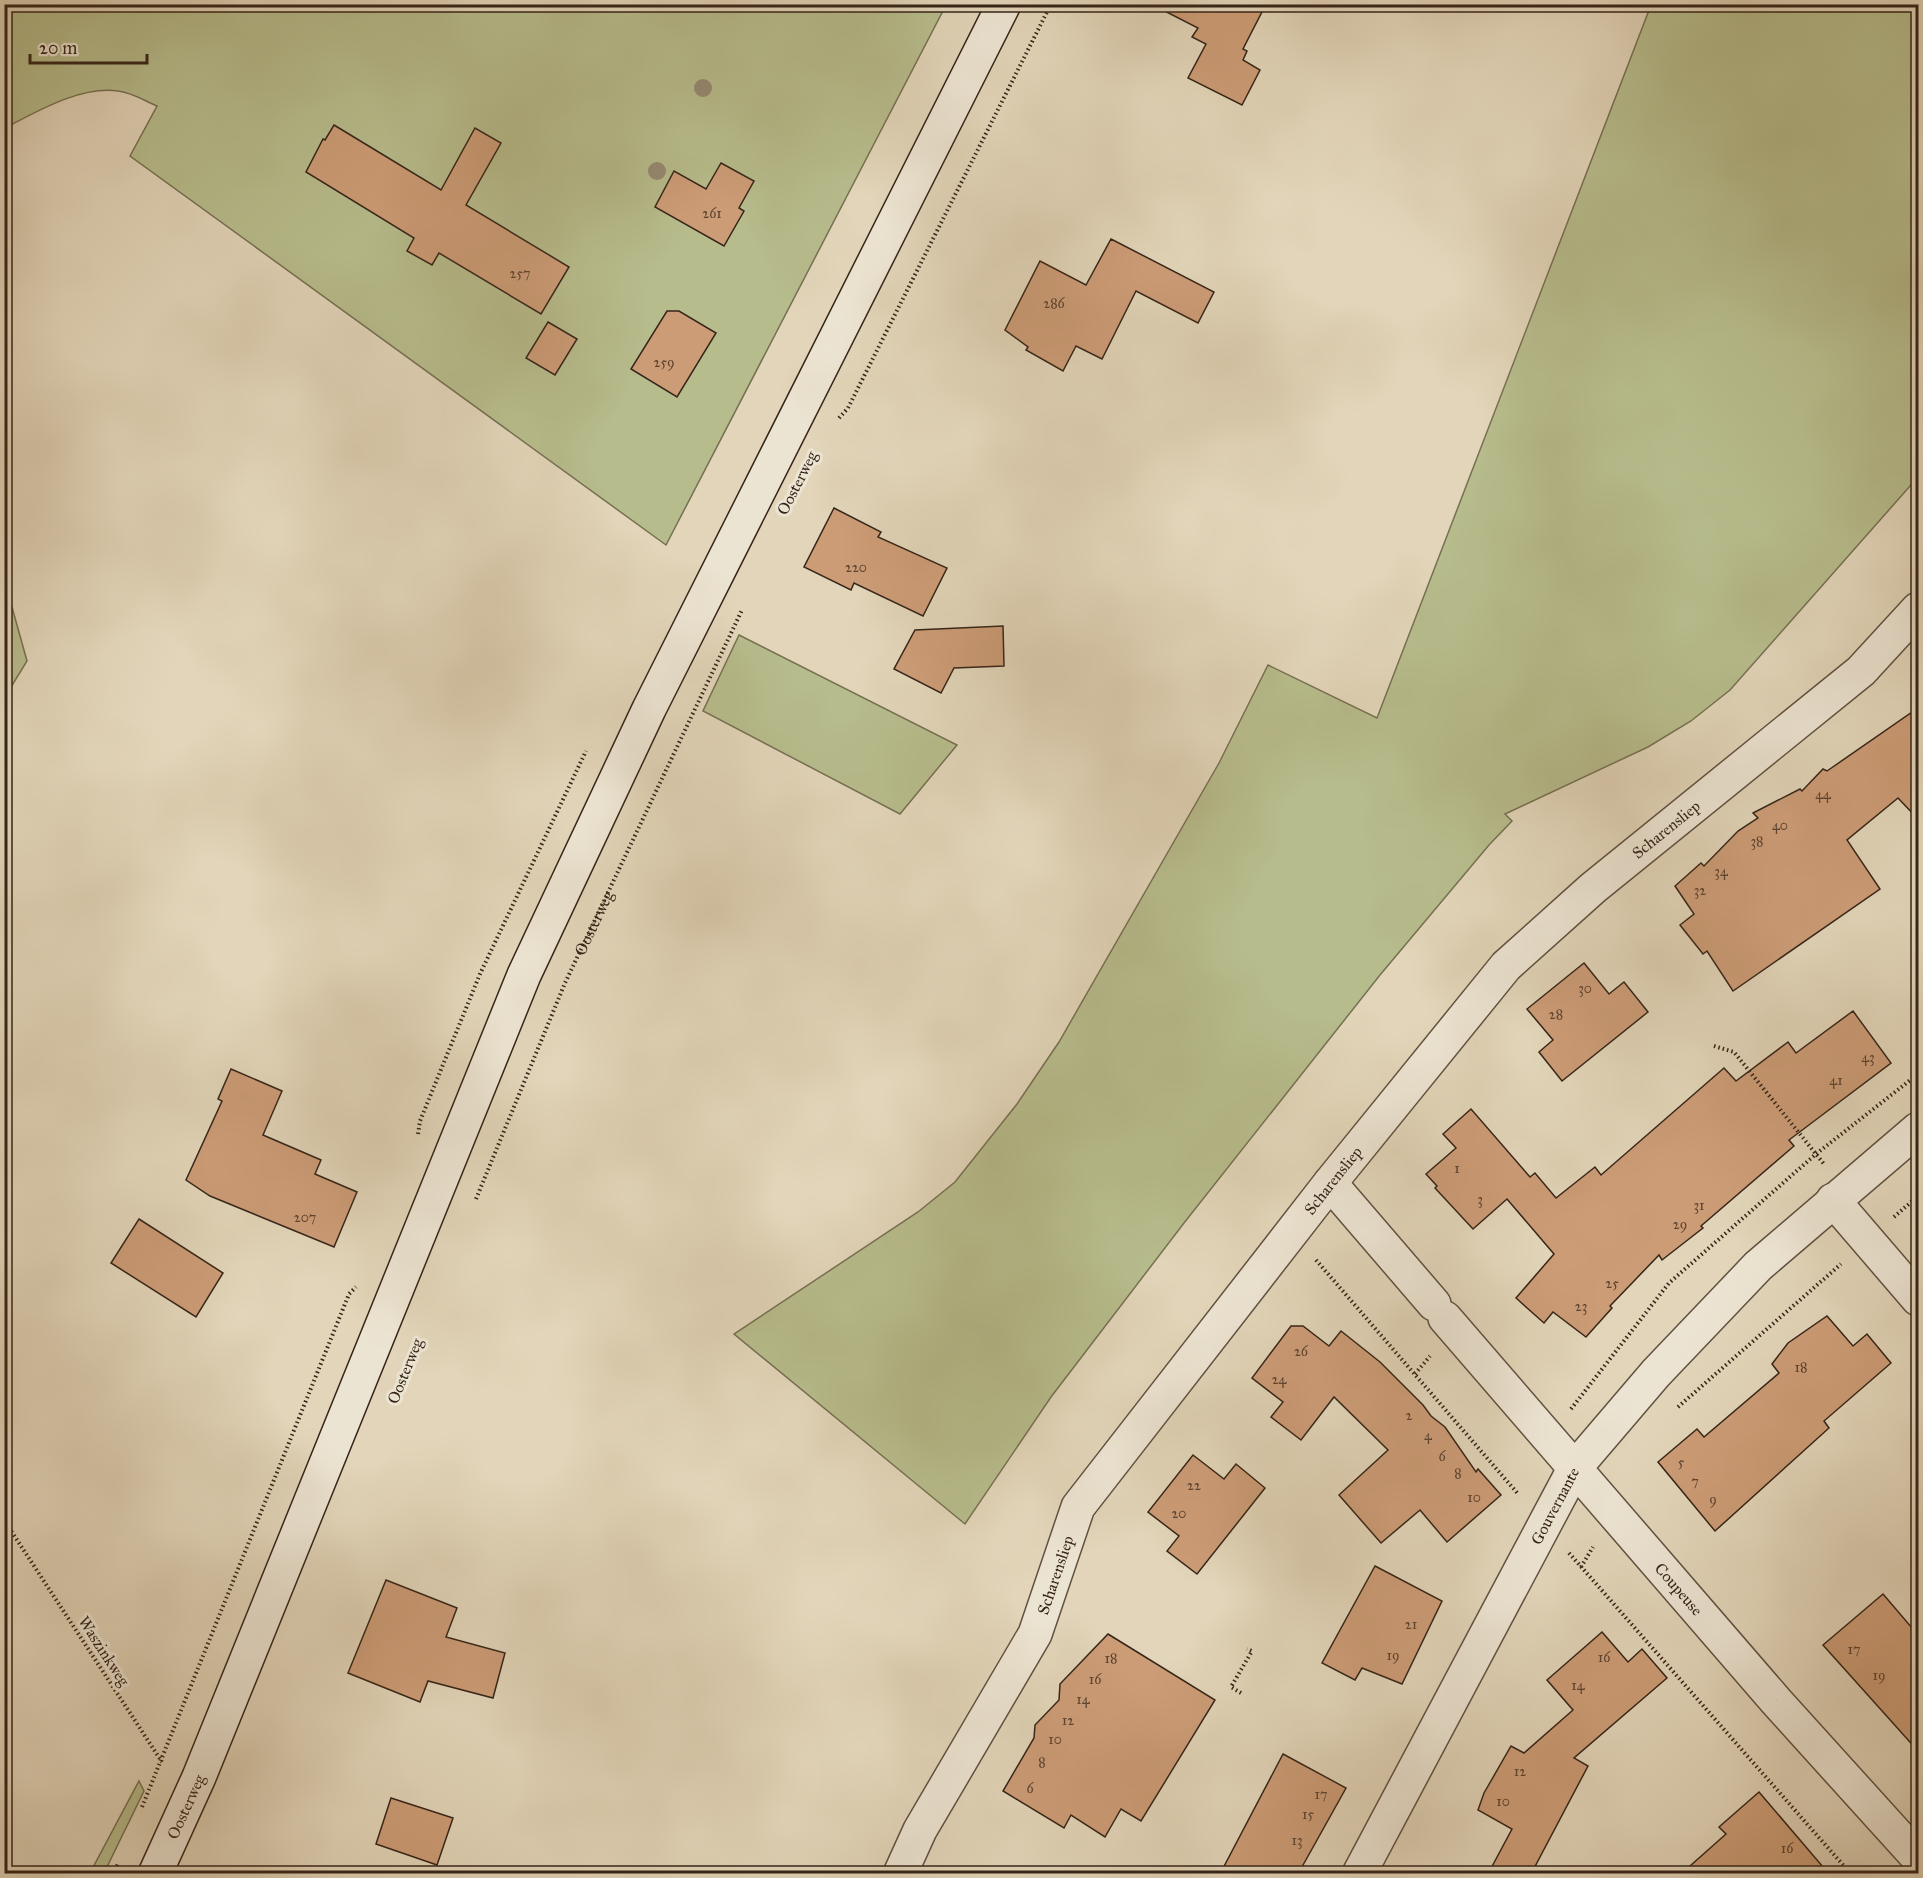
<svg xmlns="http://www.w3.org/2000/svg" width="1923" height="1878" font-family="'IM FELL Great Primer',serif">
	<rect width="100%" height="100%" fill="#e2d5b9"/>
	<filter id="stains"><feTurbulence type="fractalNoise" baseFrequency=".00333" numOctaves="4"/><feColorMatrix values="0 0 0 0 .2 0 0 0 0 .09 0 0 0 0 .02 0 0 0 .5 -.17"/></filter>
	<radialGradient id="worn" r=".72"><stop offset=".6" stop-color="#630" stop-opacity="0"/><stop offset="1" stop-color="#630" stop-opacity=".3"/></radialGradient>
	<g fill="#b7bc8c" stroke="#767052" stroke-width="1.5">
		<path d="M 5,5 L 946,5 L 666,545 L 130,156 L 157,106 C 145,101 131,92 118,91 C 80,86 38,111 5,128 Z"/>
		<path d="M 1651,5 L 1918,5 L 1918,477 L 1730,690 L 1691,721 L 1648,747 L 1505,814 L 1512,821 L 1489,845 L 1380,975 L 1184,1223 L 1051,1397 L 965,1524 L 734,1334 L 918,1212 L 955,1182 L 1017,1104 L 1059,1042 L 1219,763 L 1268,665 L 1377,718 Z"/>
		<path d="M 5,582 L 27,661 L 5,697 L 4,697 Z"/>
		<path d="M 739,635 L 957,745 L 900,814 L 703,711 Z"/>
		<path d="M 139,1781 L 144,1791 L 104,1873 L 90,1873 Z"/>
	</g>
	<g fill="#cc9c76" stroke="#362519" stroke-width="1.5">
		<path d="M 1151,4 L 1266,4 L 1243,49 L 1247,51 L 1243,60 L 1260,70 L 1242,105 L 1188,78 L 1206,44 L 1192,37 L 1198,28 Z"/>
		<path d="M 334,125 L 441,190 L 475,128 L 501,143 L 466,205 L 569,267 L 541,314 L 439,253 L 432,265 L 407,251 L 414,238 L 306,172 L 323,139 L 325,140 Z"/>
		<path d="M 721,163 L 754,181 L 739,208 L 744,211 L 724,246 L 655,207 L 674,171 L 706,189 Z"/>
		<path d="M 1111,239 L 1214,292 L 1198,323 L 1136,291 L 1102,359 L 1076,346 L 1063,371 L 1026,350 L 1028,347 L 1005,330 L 1040,261 L 1086,285 Z"/>
		<path d="M 667,311 L 679,311 L 716,333 L 677,397 L 631,369 Z"/>
		<path d="M 548,322 L 577,339 L 555,375 L 526,358 Z"/>
		<path d="M 834,508 L 881,532 L 878,537 L 947,568 L 923,616 L 854,583 L 851,590 L 804,567 Z"/>
		<path d="M 1003,626 L 1004,666 L 954,668 L 941,693 L 894,669 L 915,630 Z"/>
		<path d="M 1918,708 L 1918,819 L 1898,798 L 1847,840 L 1880,889 L 1733,991 L 1707,951 L 1703,954 L 1680,925 L 1694,914 L 1675,886 L 1701,863 L 1704,866 L 1738,831 L 1758,818 L 1753,813 L 1800,789 L 1802,791 L 1823,769 L 1827,771 Z"/>
		<path d="M 1584,963 L 1609,994 L 1624,982 L 1648,1012 L 1562,1081 L 1539,1052 L 1553,1040 L 1527,1009 Z"/>
		<path d="M 1853,1011 L 1891,1063 L 1789,1140 L 1794,1146 L 1701,1226 L 1703,1228 L 1662,1260 L 1659,1255 L 1610,1306 L 1612,1308 L 1586,1337 L 1553,1312 L 1544,1323 L 1516,1298 L 1554,1254 L 1507,1199 L 1473,1229 L 1435,1188 L 1437,1186 L 1426,1174 L 1456,1148 L 1443,1134 L 1471,1109 L 1530,1177 L 1535,1173 L 1556,1198 L 1595,1167 L 1601,1175 L 1724,1068 L 1736,1081 L 1788,1042 L 1796,1053 Z"/>
		<path d="M 231,1069 L 282,1091 L 263,1135 L 321,1160 L 315,1174 L 357,1192 L 334,1247 L 210,1196 L 186,1180 L 222,1101 L 218,1099 Z"/>
		<path d="M 139,1219 L 223,1273 L 196,1317 L 111,1263 Z"/>
		<path d="M 1827,1316 L 1853,1346 L 1867,1334 L 1891,1363 L 1824,1421 L 1829,1428 L 1715,1531 L 1658,1462 L 1697,1429 L 1704,1437 L 1779,1373 L 1772,1364 L 1788,1343 Z"/>
		<path d="M 1291,1326 L 1303,1326 L 1329,1346 L 1341,1331 L 1380,1362 L 1423,1405 L 1431,1416 L 1445,1427 L 1476,1472 L 1478,1469 L 1501,1495 L 1447,1542 L 1420,1510 L 1381,1543 L 1339,1495 L 1388,1450 L 1334,1397 L 1301,1440 L 1271,1417 L 1283,1402 L 1252,1378 Z"/>
		<path d="M 1193,1455 L 1224,1479 L 1236,1464 L 1265,1488 L 1197,1574 L 1167,1551 L 1179,1536 L 1148,1512 Z"/>
		<path d="M 1375,1566 L 1442,1601 L 1402,1684 L 1362,1668 L 1355,1680 L 1322,1663 Z"/>
		<path d="M 386,1580 L 457,1608 L 446,1637 L 505,1653 L 493,1698 L 428,1681 L 420,1702 L 348,1673 Z"/>
		<path d="M 1883,1594 L 1918,1635 L 1918,1751 L 1823,1645 Z"/>
		<path d="M 1602,1632 L 1628,1662 L 1642,1649 L 1667,1678 L 1574,1758 L 1588,1766 L 1531,1874 L 1488,1874 L 1512,1829 L 1478,1810 L 1484,1793 L 1511,1746 L 1524,1753 L 1573,1710 L 1547,1680 Z"/>
		<path d="M 1108,1634 L 1215,1700 L 1141,1821 L 1121,1809 L 1105,1837 L 1071,1815 L 1064,1828 L 1003,1791 L 1034,1738 L 1035,1725 L 1059,1700 L 1060,1684 Z"/>
		<path d="M 1283,1754 L 1346,1788 L 1298,1874 L 1220,1874 Z"/>
		<path d="M 1759,1792 L 1829,1874 L 1681,1874 L 1726,1834 L 1719,1827 Z"/>
		<path d="M 391,1798 L 453,1818 L 437,1865 L 376,1844 Z"/>
	</g>
	<g fill="none" stroke-linecap="round" stroke-linejoin="round">
		<g stroke="#615141" stroke-width="36">
			<g id="street">
				<path d="M 1330,1183 L 1434,1304"/>
				<path d="M 1833,1200 L 1918,1299"/>
				<path id="s2" d="M 1445,1318 L 1776,1701 L 1918,1858"/>
				<path id="s3" d="M 900,1874 L 920,1830 L 1035,1634 L 1078,1507 L 1330,1183 L 1506,966 L 1593,888 L 1861,671 L 1918,609"/>
				<path id="s4" d="M 1359,1874 L 1574,1469 L 1656,1373 L 1758,1266 L 1918,1129"/>
			</g>
		</g>
		<g stroke="#362519" stroke-width="36">
			<g id="secondary">
				<path id="s5" d="M 155,1874 L 199,1777 L 524,975 L 649,709 L 1004,4"/>
			</g>
		</g>
		<g stroke="#362519" stroke-width="4" stroke-dasharray="1.5 3" stroke-linecap="butt">
			<path d="M 839,418 L 848,408 L 1051,4"/>
			<path d="M 1714,1046 L 1734,1052 L 1824,1164"/>
			<path d="M 418,1134 L 420,1121 L 480,974 L 586,751"/>
			<path id="s1" d="M 476,1199 L 565,983 L 742,610"/>
			<path d="M 1894,1217 L 1918,1196"/>
			<path d="M 1316,1260 L 1519,1495"/>
			<path d="M 1415,1374 L 1430,1356"/>
			<path d="M 1678,1407 L 1841,1264"/>
			<path d="M 1571,1409 L 1669,1283 L 1816,1154 L 1918,1074"/>
			<path d="M 4,1520 L 162,1762"/>
			<path d="M 1569,1553 L 1851,1874"/>
			<path d="M 1581,1567 L 1593,1547"/>
			<path d="M 1241,1693 L 1231,1687 L 1252,1651 L 1247,1649"/>
			<path d="M 142,1807 L 349,1294 L 356,1287"/>
			<path d="M 113,1874 L 118,1864"/>
		</g>
		<use href="#street" stroke="#ece4d2" stroke-width="33"/>
		<use href="#secondary" stroke="#ece4d2" stroke-width="33"/>
	</g>
	<g fill="#958971">
		<circle cx="703" cy="88" r="9"/>
		<circle cx="657" cy="171" r="9"/>
	</g>
	<g text-anchor="middle" dominant-baseline="central" stroke-width="6" stroke-linejoin="round" paint-order="stroke">
		<g font-size="14" fill="#5c4330">
			<text x="712" y="213">261</text>
			<text x="520" y="273">257</text>
			<text x="1054" y="303">286</text>
			<text x="664" y="362">259</text>
			<text x="856" y="567">220</text>
			<text x="1823" y="794">44</text>
			<text x="1780" y="825">40</text>
			<text x="1757" y="841">38</text>
			<text x="1721" y="871">34</text>
			<text x="1700" y="890">32</text>
			<text x="1585" y="988">30</text>
			<text x="1556" y="1014">28</text>
			<text x="1868" y="1057">43</text>
			<text x="1836" y="1080">41</text>
			<text x="1457" y="1168">1</text>
			<text x="1480" y="1199">3</text>
			<text x="1699" y="1205">31</text>
			<text x="305" y="1217">207</text>
			<text x="1680" y="1224">29</text>
			<text x="1612" y="1283">25</text>
			<text x="1581" y="1306">23</text>
			<text x="1301" y="1351">26</text>
			<text x="1801" y="1367">18</text>
			<text x="1279" y="1379">24</text>
			<text x="1409" y="1415">2</text>
			<text x="1428" y="1435">4</text>
			<text x="1442" y="1456">6</text>
			<text x="1681" y="1462">5</text>
			<text x="1458" y="1473">8</text>
			<text x="1695" y="1481">7</text>
			<text x="1194" y="1485">22</text>
			<text x="1474" y="1497">10</text>
			<text x="1713" y="1499">9</text>
			<text x="1179" y="1513">20</text>
			<text x="1411" y="1624">21</text>
			<text x="1854" y="1649">17</text>
			<text x="1393" y="1655">19</text>
			<text x="1604" y="1657">16</text>
			<text x="1111" y="1658">18</text>
			<text x="1879" y="1675">19</text>
			<text x="1095" y="1679">16</text>
			<text x="1578" y="1685">14</text>
			<text x="1083" y="1699">14</text>
			<text x="1068" y="1720">12</text>
			<text x="1055" y="1739">10</text>
			<text x="1042" y="1762">8</text>
			<text x="1520" y="1771">12</text>
			<text x="1030" y="1788">6</text>
			<text x="1321" y="1794">17</text>
			<text x="1503" y="1801">10</text>
			<text x="1308" y="1814">15</text>
			<text x="1297" y="1840">13</text>
			<text x="1787" y="1848">16</text>
		</g>
		<g font-size="16" fill="#362519" stroke="#ece4d2">
			<text transform="translate(797 483) rotate(-63)">Oosterweg</text>
			<text stroke="none"><textPath href="#s3" startOffset="1310">Scharensliep</textPath></text>
			<text stroke="none"><textPath href="#s1" startOffset="300">Oosterweg</textPath></text>
			<text stroke="none"><textPath href="#s3" startOffset="824">Scharensliep</textPath></text>
			<text transform="translate(405 1371) rotate(-68)">Oosterweg</text>
			<text stroke="none"><textPath href="#s4" startOffset="417">Gouvernante</textPath></text>
			<text stroke="none"><textPath href="#s3" startOffset="338">Scharensliep</textPath></text>
			<text stroke="none"><textPath href="#s2" startOffset="358">Coupeuse</textPath></text>
			<text transform="translate(104 1651) rotate(57)">Waszinkweg</text>
			<text stroke="none"><textPath href="#s5" startOffset="74">Oosterweg</textPath></text>
		</g>
	</g>
	<rect width="1923" height="1878" fill="none" stroke="#e2d5b9" stroke-width="24"/>
	<rect x="6" y="6" width="1911" height="1866" fill="none" stroke="#362519" stroke-width="3"/>
	<rect x="12" y="12" width="1899" height="1854" fill="none" stroke="#362519" stroke-width="1.5"/>
	<path d="M30 54v9h117v-9" fill="none" stroke="#362519" stroke-width="3"/>
	<text x="39" y="54" font-size="18" fill="#362519" stroke="#ece4d2" stroke-width="4.5" paint-order="stroke">20 m</text>
	<rect width="100%" height="100%" filter="url(#stains)"/>
	<rect width="100%" height="100%" fill="url(#worn)"/>
</svg>
